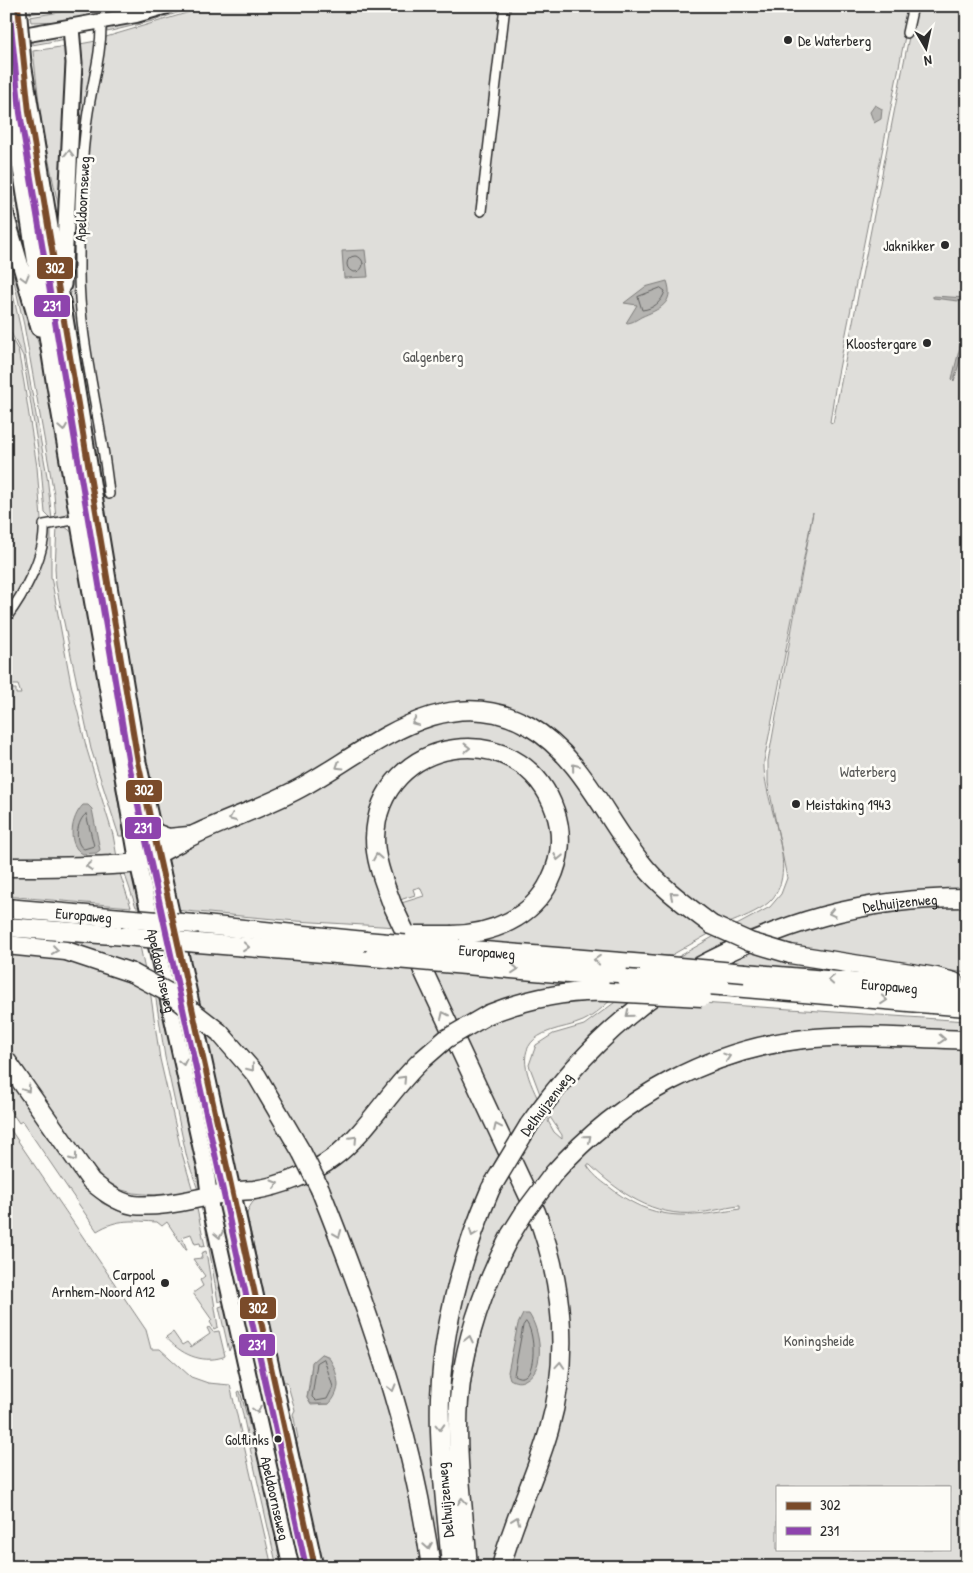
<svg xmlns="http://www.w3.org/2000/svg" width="973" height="1573" font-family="'Patrick Hand',sans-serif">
	<rect width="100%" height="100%" fill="#fdfcf7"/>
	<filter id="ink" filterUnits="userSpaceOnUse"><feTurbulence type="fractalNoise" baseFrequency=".02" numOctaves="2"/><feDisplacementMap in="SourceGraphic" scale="10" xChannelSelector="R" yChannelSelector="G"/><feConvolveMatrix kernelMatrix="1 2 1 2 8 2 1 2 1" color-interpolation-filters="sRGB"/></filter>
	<g filter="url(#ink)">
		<g fill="#dfdeda" stroke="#858482" fill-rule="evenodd">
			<path d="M 30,6 L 75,6 L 30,14 Z"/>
			<path d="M 95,6 L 138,6 L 65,21 L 31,22 L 30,17 Z"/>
			<path d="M 191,6 L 198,6 L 153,21 L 107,32 L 107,28 Z"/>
			<path d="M 210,6 L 911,6 L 835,389 L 830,422 L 833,423 L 915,6 L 967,6 L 967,889 C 889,890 818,904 746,932 L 733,927 L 770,907 L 781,894 L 787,878 L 768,783 L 768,761 L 813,512 L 764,761 C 762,803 804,872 768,903 C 757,912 741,918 727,924 L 717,919 L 665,882 L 570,752 L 466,705 L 292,785 L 180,830 L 176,831 L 159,825 L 145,773 L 69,293 L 68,273 L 80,44 L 96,41 L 97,47 L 89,121 L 106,37 Z"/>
			<path d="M 63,35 L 66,39 L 32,45 L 32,40 Z"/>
			<path d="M 67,46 L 61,219 L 42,128 L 33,51 Z"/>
			<path d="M 17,55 L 92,520 L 89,520 L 80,495 L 11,71 L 10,56 Z"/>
			<path d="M 6,105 L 44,329 L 17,229 L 20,222 L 6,131 Z"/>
			<path d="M 6,155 L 17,223 L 14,227 L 6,202 Z"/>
			<path d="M 6,234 L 43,359 L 69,510 L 65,516 L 56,520 L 54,494 L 24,325 L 6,246 Z"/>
			<path d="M 6,262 L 20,326 L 47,476 L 52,520 L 45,513 L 41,467 L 23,356 L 6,323 Z"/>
			<path d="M 6,329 L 18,350 L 24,383 L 37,467 L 42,532 L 38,554 L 6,615 Z"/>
			<path d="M 64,526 L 73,533 L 124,836 L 119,836 L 91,749 L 56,585 L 55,568 L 57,527 Z"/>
			<path d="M 51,530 L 51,577 L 71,684 L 87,750 L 113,835 L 117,857 L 6,862 L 6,689 L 16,689 L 16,694 L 21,694 L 18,685 L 6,685 L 6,622 L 23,598 L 48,531 Z"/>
			<path d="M 486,717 L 540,739 L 714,931 L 670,956 L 468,941 L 484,935 L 559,873 L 545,781 L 451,744 L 376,808 L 398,927 L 296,921 L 175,910 L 163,856 L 260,817 L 383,744 L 441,719 Z"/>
			<path d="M 445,756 L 493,757 L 527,777 L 548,808 L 554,846 L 541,885 L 510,915 L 466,928 L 409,927 L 398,904 L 424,896 L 420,887 L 413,889 L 415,895 L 397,901 L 382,852 L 385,815 L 408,777 Z"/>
			<path d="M 118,868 L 131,907 L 6,896 L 6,871 Z"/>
			<path d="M 134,868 L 142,907 L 136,907 L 123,869 Z"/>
			<path d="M 149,876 L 156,886 L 161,910 L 151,909 Z"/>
			<path d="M 967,904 L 967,973 L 840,956 L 767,940 L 846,916 Z"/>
			<path d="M 718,934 L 730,940 L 695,959 L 678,957 Z"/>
			<path d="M 6,935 L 140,946 L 146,975 L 6,938 Z"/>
			<path d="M 751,947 L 867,974 L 721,961 Z"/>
			<path d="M 160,949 L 170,949 L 180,995 L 169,987 Z"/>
			<path d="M 184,950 L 418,970 L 447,1033 L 358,1127 L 314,1165 L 196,1007 Z"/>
			<path d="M 6,952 C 62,959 99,965 150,990 L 160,1059 L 181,1150 L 193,1191 L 155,1195 L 133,1193 L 122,1190 L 105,1180 L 85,1159 L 6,1052 Z"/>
			<path d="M 429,971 L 606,986 L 456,1028 Z"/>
			<path d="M 155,993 L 161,997 L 204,1189 L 198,1190 L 187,1158 L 165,1057 Z"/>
			<path d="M 613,998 C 604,1006 594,1016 583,1021 C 572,1026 561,1027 550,1031 C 514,1043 525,1072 537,1097 L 508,1139 L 461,1037 L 482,1025 L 536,1005 Z"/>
			<path d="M 618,1000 L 632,1000 L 590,1036 L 540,1094 L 529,1065 L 536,1045 L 553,1034 L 584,1025 Z"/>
			<path d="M 657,1000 L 967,1021 L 967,1034 L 897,1031 L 698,1061 L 532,1190 L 516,1156 L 573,1076 ZM 550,1117 L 562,1135 L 562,1139 L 554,1132 L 548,1121 Z"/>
			<path d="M 173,1004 L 184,1012 L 200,1068 L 221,1166 L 217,1176 Z"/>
			<path d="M 200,1025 L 222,1045 L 262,1094 L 301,1171 L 253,1185 L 236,1185 Z"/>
			<path d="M 452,1043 L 502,1149 C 457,1228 433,1317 431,1407 C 430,1460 437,1514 442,1567 L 435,1567 L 318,1174 Z"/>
			<path d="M 839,1045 L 967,1049 L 967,1567 L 506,1567 L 563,1391 L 539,1206 C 617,1106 713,1054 839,1045 ZM 587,1165 L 590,1165 C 619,1193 654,1217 696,1213 C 710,1212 724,1208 738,1206 L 740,1206 L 740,1209 C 688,1218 652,1222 608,1186 C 601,1181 591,1173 587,1165 ZM 777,1487 L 949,1487 L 949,1549 L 777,1549 Z"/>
			<path d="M 6,1069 L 82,1183 L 102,1203 L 121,1212 L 138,1214 L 197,1209 L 205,1246 L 201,1247 L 200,1243 L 195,1244 L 191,1234 L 182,1237 L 187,1250 L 186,1250 L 167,1222 L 162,1226 L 157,1222 C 133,1221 118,1218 97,1231 L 22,1121 L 19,1123 L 6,1104 Z"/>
			<path d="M 6,1127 L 10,1129 L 146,1330 L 151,1349 L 160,1349 L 191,1377 L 208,1383 L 230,1385 L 272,1567 L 6,1567 Z"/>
			<path d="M 510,1166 L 525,1199 L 499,1241 L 453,1446 L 446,1449 L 448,1363 L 476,1238 Z"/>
			<path d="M 306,1180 L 334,1241 L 394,1421 L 425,1567 L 323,1567 L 296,1439 L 298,1438 L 293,1414 L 295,1410 L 287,1382 L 284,1382 L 270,1342 L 265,1299 L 247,1215 C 251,1190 285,1187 306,1180 ZM 321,1354 L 328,1356 L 332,1364 L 329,1404 L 311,1405 L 307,1398 L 312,1364 Z"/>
			<path d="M 218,1198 L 229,1199 L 262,1348 L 250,1352 L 213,1208 Z"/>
			<path d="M 203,1212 L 224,1300 L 218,1302 Z"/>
			<path d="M 532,1216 L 556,1317 L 549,1409 L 496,1567 L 477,1567 C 473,1520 464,1468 467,1422 C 472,1345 492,1281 532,1216 Z"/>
			<path d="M 206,1251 L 218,1327 L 214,1329 L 210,1322 L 212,1320 L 193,1293 L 203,1286 L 200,1280 L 205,1276 L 193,1259 L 202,1258 L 201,1253 Z"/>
			<path d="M 225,1305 L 233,1342 L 229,1351 L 219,1307 Z"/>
			<path d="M 209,1327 L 213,1332 L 219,1331 L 225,1356 L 223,1357 C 201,1364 180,1354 166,1337 L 173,1332 L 182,1345 L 187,1342 L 191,1347 L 210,1334 L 207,1328 Z"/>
			<path d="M 256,1368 L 263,1375 L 266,1386 L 256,1386 L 252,1369 Z"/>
			<path d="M 257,1388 L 266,1388 L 310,1567 L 297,1567 Z"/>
			<path d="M 240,1391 L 254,1442 L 249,1443 L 238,1392 Z"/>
			<path d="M 255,1447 L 287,1567 L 277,1567 L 250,1448 Z"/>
		</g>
		<g fill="#b5b4b1" stroke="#7e7d7b">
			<path d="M 875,105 L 882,109 L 881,119 L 874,123 L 870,112 Z"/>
			<path d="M 365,250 L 368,277 L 344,278 L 342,251 Z"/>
			<path d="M 667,281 C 675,304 659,309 641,317 C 636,320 632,323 626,323 L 637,305 L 624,303 L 645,287 Z"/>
			<path d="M 933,296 L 967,298 L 967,302 L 933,298 Z"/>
			<path d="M 967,318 L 967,336 L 954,381 L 952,379 Z"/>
			<path d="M 83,805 L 88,805 L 92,809 L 100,850 L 96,853 L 83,854 C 66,845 71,817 83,805 Z"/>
			<path d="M 523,1314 L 529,1314 C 540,1330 547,1369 525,1380 C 520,1383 515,1382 510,1379 L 508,1372 L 518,1324 Z"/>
			<path d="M 321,1354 C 332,1354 338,1376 338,1386 C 337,1393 334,1399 329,1404 L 311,1404 L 307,1398 L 310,1384 L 312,1362 Z"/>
		</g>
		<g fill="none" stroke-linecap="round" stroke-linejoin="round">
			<g stroke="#626261" stroke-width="1">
				<circle cx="355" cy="264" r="8"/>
				<path d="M 661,288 L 665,291 C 662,302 653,309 642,310 L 638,297 Z"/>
				<path d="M 86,814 L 94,846 L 84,849 C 73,843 77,820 86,814 Z"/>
				<path d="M 526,1322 C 537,1334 537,1389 514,1375 L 523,1326 Z"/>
				<path d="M 324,1359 L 333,1387 L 327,1399 L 316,1401 L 312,1397 L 317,1363 Z"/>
			</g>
			<g stroke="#2b2b2b" stroke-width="12">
				<g id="street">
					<path d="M 101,22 C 102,54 91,87 87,119 C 80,167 79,218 79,266 C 78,343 102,418 109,494"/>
					<path d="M 907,33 L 913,6"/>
					<path d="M 481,211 L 505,6"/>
					<path d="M 6,618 C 23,595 46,555 44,525 L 79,519"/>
				</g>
			</g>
			<g stroke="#2b2b2b" stroke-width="18">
				<path id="secondary" d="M 6,38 L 136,15 L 167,6"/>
			</g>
			<g stroke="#2b2b2b" stroke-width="19">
				<g id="primary">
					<path d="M 23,63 L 138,762 L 315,1567"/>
					<path id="s1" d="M 6,73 L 54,380 L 138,863 L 206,1170 L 211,1209 L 291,1567"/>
					<path d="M 6,215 L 39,328"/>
					<path d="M 63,285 L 74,63 L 71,27"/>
				</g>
			</g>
			<g stroke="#2b2b2b" stroke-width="21">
				<g id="highway">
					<path d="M 153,832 L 168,838 L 189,836"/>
					<path d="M 6,867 C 41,867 76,867 111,865 C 120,864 132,865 140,862 C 160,854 177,843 196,834 C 230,818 267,806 300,788 C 370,750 444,678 529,726 C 581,756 604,816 640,861 C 660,887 686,905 712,925"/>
					<path id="s2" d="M 6,908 L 122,918"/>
					<path d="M 194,924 L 365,941"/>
					<path d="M 6,927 L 126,936"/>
					<path d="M 452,935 C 492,934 532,918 550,881 C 561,859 563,834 555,811 C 522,714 378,734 375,838 C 375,861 384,882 392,904 L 536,1212 C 563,1282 570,1357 549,1430 C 536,1476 513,1520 501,1567"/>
					<path d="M 198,943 L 373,957"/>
					<path d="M 6,945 L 66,951 L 132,973"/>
					<path id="s3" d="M 459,949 L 646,964"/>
					<path d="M 790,954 L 936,977 L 954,982"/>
					<path d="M 466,965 L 626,979"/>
					<path id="s4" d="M 689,972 C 780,922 862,898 967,898"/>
					<path id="s5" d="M 745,973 L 967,992"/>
					<path d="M 721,986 L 967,1007"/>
					<path d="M 489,1014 C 527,999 567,990 608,992"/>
					<path d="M 219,1032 L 257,1076 L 302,1153"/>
					<path d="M 6,1060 L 91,1181 C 103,1191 117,1202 133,1205 C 162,1208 192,1199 220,1194 C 231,1191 242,1191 254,1190 C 281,1186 312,1174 334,1157 C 369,1130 390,1089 423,1059"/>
					<path d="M 529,1125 C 566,1072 609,1027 663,989"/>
					<path d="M 554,1173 C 620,1098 714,1046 815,1038 C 865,1034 916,1038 967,1040"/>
					<path d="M 320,1189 C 369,1311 413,1436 431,1567"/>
					<path d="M 451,1567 C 447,1510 438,1454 440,1397 C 443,1324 462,1255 491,1188"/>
					<path d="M 468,1567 C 464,1512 455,1455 459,1400 C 464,1340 483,1287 511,1234"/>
				</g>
			</g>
			<use href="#street" stroke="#fdfcf7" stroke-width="9"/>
			<use href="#secondary" stroke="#fdfcf7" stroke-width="14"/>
			<use href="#primary" stroke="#fdfcf7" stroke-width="15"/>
			<use href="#highway" stroke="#fdfcf7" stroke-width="18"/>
			<g stroke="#2b2b2b" stroke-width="19" stroke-linecap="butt">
				<path id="primary-bridge" d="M 18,6 L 23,63"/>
			</g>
			<g stroke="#2b2b2b" stroke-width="21" stroke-linecap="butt">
				<g id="highway-bridge">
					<path d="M 122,918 L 194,924"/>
					<path d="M 712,925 L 750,942 L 790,954"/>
					<path d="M 415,935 L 452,935"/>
					<path d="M 126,936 L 198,943"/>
					<path d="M 365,941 L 459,949"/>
					<path d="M 373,957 L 466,965"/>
					<path d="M 646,964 L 745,973"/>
					<path d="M 132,973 L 169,993 L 219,1032"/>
					<path d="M 626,979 L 721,986"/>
					<path d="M 608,992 L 702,997"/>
					<path d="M 423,1059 L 446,1039 L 489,1014"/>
					<path d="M 302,1153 L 320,1189"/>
					<path d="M 491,1188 L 529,1125"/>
					<path d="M 511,1234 L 524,1213 L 554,1173"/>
				</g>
			</g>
			<use href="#primary-bridge" stroke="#fdfcf7" stroke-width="15"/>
			<use href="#highway-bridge" stroke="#fdfcf7" stroke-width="18"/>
			<g stroke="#fdfcf7" stroke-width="10">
				<path id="bus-1" d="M 18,6 L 29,112 L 138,762 L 315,1567"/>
			</g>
			<g stroke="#fdfcf7" stroke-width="10">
				<path id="bus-2" d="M 9,7 L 20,113 L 129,764 L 306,1567"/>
			</g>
			<use href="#bus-1" stroke="#7a4b2a" stroke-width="6"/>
			<use href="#bus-2" stroke="#8e44ad" stroke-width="6"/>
		</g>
		<defs><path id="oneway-chevron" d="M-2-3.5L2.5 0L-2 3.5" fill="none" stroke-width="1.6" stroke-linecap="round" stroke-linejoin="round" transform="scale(1.25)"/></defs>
		<g stroke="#9e9e9b">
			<use href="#oneway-chevron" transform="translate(69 153) rotate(-89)"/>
			<use href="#oneway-chevron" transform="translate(25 278) rotate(74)"/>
			<use href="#oneway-chevron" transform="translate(63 428) rotate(80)"/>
			<use href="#oneway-chevron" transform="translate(415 722) rotate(158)"/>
			<use href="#oneway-chevron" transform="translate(467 748)"/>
			<use href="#oneway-chevron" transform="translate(339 766) rotate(148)"/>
			<use href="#oneway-chevron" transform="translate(575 767) rotate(-129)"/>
			<use href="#oneway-chevron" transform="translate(232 818) rotate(156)"/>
			<use href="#oneway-chevron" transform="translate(377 857) rotate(-100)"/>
			<use href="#oneway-chevron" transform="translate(558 857) rotate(101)"/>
			<use href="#oneway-chevron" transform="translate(89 866) rotate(177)"/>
			<use href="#oneway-chevron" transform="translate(673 895) rotate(-140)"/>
			<use href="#oneway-chevron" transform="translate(832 913) rotate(167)"/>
			<use href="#oneway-chevron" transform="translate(246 947) rotate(5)"/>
			<use href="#oneway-chevron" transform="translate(55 950) rotate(8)"/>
			<use href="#oneway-chevron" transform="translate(597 960) rotate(-175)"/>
			<use href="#oneway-chevron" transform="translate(515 969) rotate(5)"/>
			<use href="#oneway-chevron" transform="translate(831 980) rotate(-175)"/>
			<use href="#oneway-chevron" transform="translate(884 1000) rotate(5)"/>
			<use href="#oneway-chevron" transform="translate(629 1014) rotate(141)"/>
			<use href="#oneway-chevron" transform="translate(444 1015) rotate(-115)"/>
			<use href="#oneway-chevron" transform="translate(942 1039) rotate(3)"/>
			<use href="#oneway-chevron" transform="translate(727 1057) rotate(-18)"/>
			<use href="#oneway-chevron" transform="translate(183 1062) rotate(78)"/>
			<use href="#oneway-chevron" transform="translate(251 1068) rotate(52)"/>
			<use href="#oneway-chevron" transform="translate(403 1079) rotate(-47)"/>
			<use href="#oneway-chevron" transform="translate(27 1089) rotate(56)"/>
			<use href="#oneway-chevron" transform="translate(497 1127) rotate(-115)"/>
			<use href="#oneway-chevron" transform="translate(588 1138) rotate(-41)"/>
			<use href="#oneway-chevron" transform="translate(354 1139) rotate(-47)"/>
			<use href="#oneway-chevron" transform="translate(74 1158) rotate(54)"/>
			<use href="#oneway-chevron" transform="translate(275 1184) rotate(-16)"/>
			<use href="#oneway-chevron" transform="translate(473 1233) rotate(111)"/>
			<use href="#oneway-chevron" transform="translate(338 1234) rotate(68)"/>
			<use href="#oneway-chevron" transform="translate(219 1235) rotate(78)"/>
			<use href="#oneway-chevron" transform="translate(469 1339) rotate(-77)"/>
			<use href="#oneway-chevron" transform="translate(560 1365) rotate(-86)"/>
			<use href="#oneway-chevron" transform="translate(392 1388) rotate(74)"/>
			<use href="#oneway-chevron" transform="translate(257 1410) rotate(78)"/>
			<use href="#oneway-chevron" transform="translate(440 1427) rotate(88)"/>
			<use href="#oneway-chevron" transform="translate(462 1501) rotate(-95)"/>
			<use href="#oneway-chevron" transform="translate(516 1520) rotate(-70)"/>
			<use href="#oneway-chevron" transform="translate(428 1546) rotate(80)"/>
		</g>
	</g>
	<g fill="#2b2b2b" stroke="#fdfcf7" stroke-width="2">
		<circle cx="788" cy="40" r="5"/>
		<circle cx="945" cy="245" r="5"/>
		<circle cx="927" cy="343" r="5"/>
		<circle cx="796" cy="804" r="5"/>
		<circle cx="165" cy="1283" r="5"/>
		<circle cx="278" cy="1439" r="4.5"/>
	</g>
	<g text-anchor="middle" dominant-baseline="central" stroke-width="5" stroke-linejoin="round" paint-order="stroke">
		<g font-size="14" fill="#2b2b2b" stroke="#fdfcf7" text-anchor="end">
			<text x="269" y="1439">Golflinks</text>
		</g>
		<g font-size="15" fill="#2b2b2b" stroke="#fdfcf7" text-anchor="end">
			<text x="798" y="40" text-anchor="start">De Waterberg</text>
			<text x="935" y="245">Jaknikker</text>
			<text x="917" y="343">Kloostergare</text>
			<text x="806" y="804" text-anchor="start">Meistaking 1943</text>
			<text x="155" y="1274">Carpool<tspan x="155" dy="17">Arnhem-Noord A12</tspan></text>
		</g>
		<g font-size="15" fill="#2b2b2b" stroke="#fdfcf7">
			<text transform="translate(82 199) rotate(-87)">Apeldoornseweg</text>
			<text stroke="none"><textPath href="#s4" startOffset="224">Delhuijzenweg</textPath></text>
			<text stroke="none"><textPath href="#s2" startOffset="78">Europaweg</textPath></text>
			<text stroke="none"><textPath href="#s3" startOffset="28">Europaweg</textPath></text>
			<text stroke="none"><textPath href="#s1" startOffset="911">Apeldoornseweg</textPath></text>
			<text stroke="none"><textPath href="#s5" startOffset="145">Europaweg</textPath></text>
			<text transform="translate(546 1104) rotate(-53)">Delhuijzenweg</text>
			<text stroke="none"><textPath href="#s1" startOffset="1451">Apeldoornseweg</textPath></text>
			<text transform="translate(445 1500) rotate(-95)">Delhuijzenweg</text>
		</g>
		<g font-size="15" fill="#585857" stroke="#fdfcf7">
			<text x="433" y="356">Galgenberg</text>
			<text x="868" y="771">Waterberg</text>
			<text x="819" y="1340">Koningsheide</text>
		</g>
	</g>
	<g stroke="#fdfcf7" stroke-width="2">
		<rect x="36" y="256" width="38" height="24" rx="5" fill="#7a4b2a"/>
		<rect x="33" y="294" width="38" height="24" rx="5" fill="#8e44ad"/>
		<rect x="125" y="779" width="38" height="24" rx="5" fill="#7a4b2a"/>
		<rect x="124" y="816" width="38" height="24" rx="5" fill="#8e44ad"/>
		<rect x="239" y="1296" width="38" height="24" rx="5" fill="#7a4b2a"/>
		<rect x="238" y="1333" width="38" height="24" rx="5" fill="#8e44ad"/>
	</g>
	<g font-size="14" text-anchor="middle" font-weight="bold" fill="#fff">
		<text x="55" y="273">302</text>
		<text x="52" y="311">231</text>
		<text x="144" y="795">302</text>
		<text x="143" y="833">231</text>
		<text x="258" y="1313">302</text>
		<text x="257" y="1350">231</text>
	</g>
	<rect width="973" height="1573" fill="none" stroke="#fdfcf7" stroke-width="25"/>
	<rect x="12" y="12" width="948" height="1548" fill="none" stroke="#2b2b2b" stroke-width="2" filter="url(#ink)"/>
	<rect x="776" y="1486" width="175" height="65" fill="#fdfcf7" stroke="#a9a8a5"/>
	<rect x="786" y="1502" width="25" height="8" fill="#7a4b2a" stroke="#a9a8a5"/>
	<text x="820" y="1510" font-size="15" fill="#2b2b2b">302</text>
	<rect x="786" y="1527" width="25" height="8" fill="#8e44ad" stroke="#a9a8a5"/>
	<text x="820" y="1536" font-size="15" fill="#2b2b2b">231</text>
	<g transform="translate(926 48) rotate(171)" stroke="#fdfcf7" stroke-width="4" paint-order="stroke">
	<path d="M0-4L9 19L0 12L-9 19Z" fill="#2b2b2b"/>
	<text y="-8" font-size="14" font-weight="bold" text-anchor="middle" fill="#2b2b2b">N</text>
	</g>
</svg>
